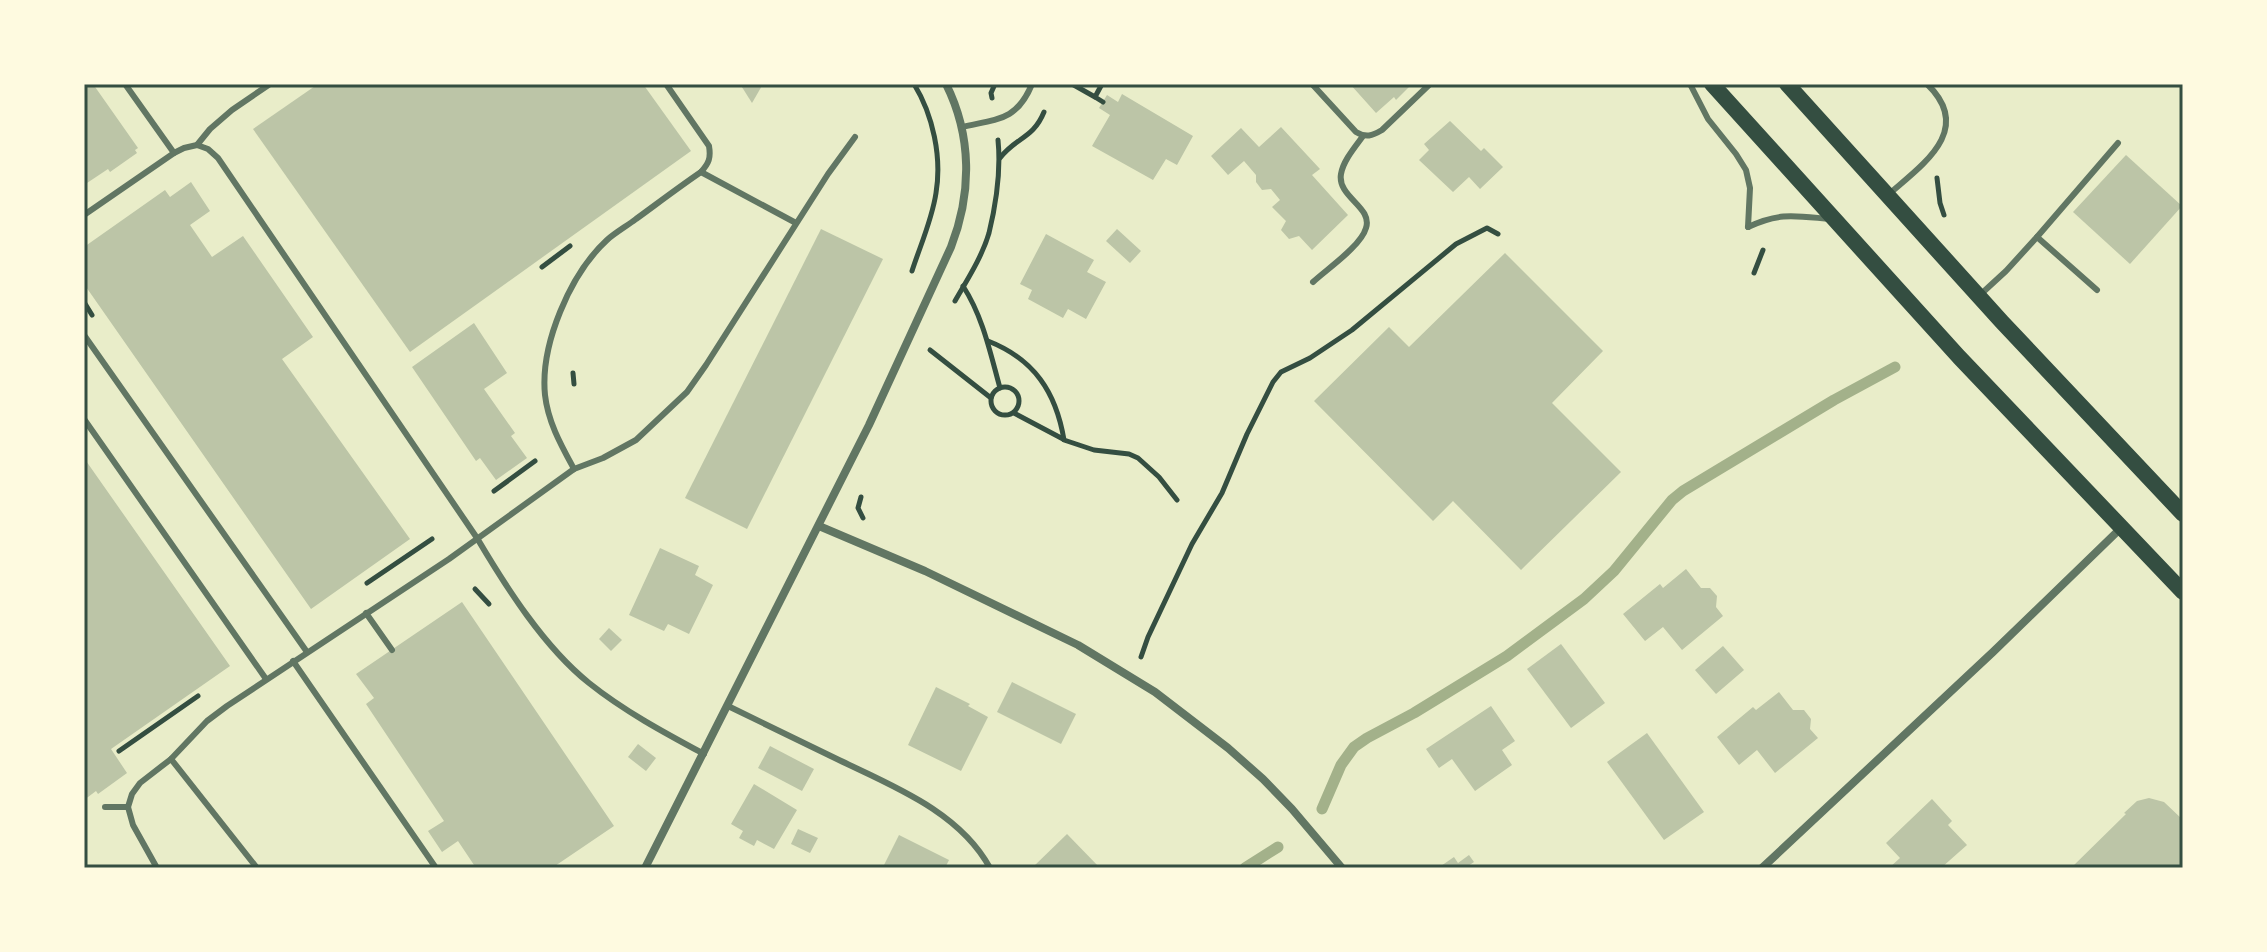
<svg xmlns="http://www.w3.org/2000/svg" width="2267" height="952" font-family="Poppins,sans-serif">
	<rect width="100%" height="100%" fill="#e9edc9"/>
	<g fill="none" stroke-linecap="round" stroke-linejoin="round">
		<g stroke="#a3b18a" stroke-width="11">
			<path d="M 1322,809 L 1341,765 L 1354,747 L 1367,738 L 1414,713 L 1507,656 L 1584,599 L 1614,571 L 1672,500 L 1683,491 L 1834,400 L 1895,367"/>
			<path d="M 1245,868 L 1278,847"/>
		</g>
	</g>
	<g fill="#bcc5a7">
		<path d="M 84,84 L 93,84 L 138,148 L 135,150 L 137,153 L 110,172 L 108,169 L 84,185 Z"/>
		<path d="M 318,84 L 643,84 L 691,151 L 410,352 L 253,129 Z"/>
		<path d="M 740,84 L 763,84 L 752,103 Z"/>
		<path d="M 1350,84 L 1412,84 L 1396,100 L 1394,97 L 1376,113 Z"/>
		<path d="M 1122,94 L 1193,136 L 1177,165 L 1166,159 L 1153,180 L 1092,146 L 1110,115 L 1099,108 L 1107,95 L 1118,102 Z"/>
		<path d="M 1450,121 L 1481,151 L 1484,148 L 1503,167 L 1480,189 L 1469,177 L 1453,192 L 1419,160 L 1429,150 L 1424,144 Z"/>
		<path d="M 1281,127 L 1320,169 L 1312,175 L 1348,215 L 1312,250 L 1299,236 L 1289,239 L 1281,230 L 1286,221 L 1272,207 L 1280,200 L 1271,189 L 1262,190 L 1256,182 L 1256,175 L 1244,161 L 1228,175 L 1211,156 L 1241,128 L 1259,147 Z"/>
		<path d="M 2126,155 L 2182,206 L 2130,264 L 2073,212 Z"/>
		<path d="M 191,182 L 210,211 L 190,225 L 212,257 L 243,236 L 313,337 L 282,359 L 410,539 L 311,609 L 84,284 L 84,247 L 165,190 L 170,197 Z"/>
		<path d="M 821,229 L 883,259 L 747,529 L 685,498 Z"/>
		<path d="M 1117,229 L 1141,251 L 1130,263 L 1106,241 Z"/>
		<path d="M 1046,234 L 1094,260 L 1087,272 L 1106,282 L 1086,319 L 1068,309 L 1063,318 L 1028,299 L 1032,290 L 1020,284 Z"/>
		<path d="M 1505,253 L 1603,351 L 1552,403 L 1621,472 L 1521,570 L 1453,501 L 1433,521 L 1314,401 L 1389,327 L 1409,347 Z"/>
		<path d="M 474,323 L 507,373 L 484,389 L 515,433 L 511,436 L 527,458 L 496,480 L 480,458 L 476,461 L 412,367 Z"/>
		<path d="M 84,458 L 230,666 L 111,749 L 127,773 L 98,794 L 96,791 L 84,800 Z"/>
		<path d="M 660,548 L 699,566 L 695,575 L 713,585 L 689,634 L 668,624 L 664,631 L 629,615 Z"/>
		<path d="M 1686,569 L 1701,588 L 1710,588 L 1717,596 L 1716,607 L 1723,616 L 1682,650 L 1663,627 L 1645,641 L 1623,614 L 1660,584 L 1663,588 Z"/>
		<path d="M 462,602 L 614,826 L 552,868 L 476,868 L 458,841 L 442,852 L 428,831 L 444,821 L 366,704 L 374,698 L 356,674 Z"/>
		<path d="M 609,628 L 622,640 L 611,651 L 599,639 Z"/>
		<path d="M 1561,644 L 1605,703 L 1571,728 L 1527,669 Z"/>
		<path d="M 1723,646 L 1744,670 L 1716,694 L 1695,670 Z"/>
		<path d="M 1012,682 L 1076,714 L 1061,744 L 997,712 Z"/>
		<path d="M 936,687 L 970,704 L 968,706 L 988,717 L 961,771 L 908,745 Z"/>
		<path d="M 1779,692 L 1793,710 L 1804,710 L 1811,719 L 1810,729 L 1818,738 L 1775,773 L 1757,750 L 1739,765 L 1717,737 L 1753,707 L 1756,710 Z"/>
		<path d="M 1491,706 L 1515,741 L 1502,750 L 1512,765 L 1475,791 L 1452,759 L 1439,768 L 1426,749 Z"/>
		<path d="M 1647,733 L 1704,812 L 1664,840 L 1607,762 Z"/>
		<path d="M 638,744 L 656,758 L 646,771 L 628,757 Z"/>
		<path d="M 770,746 L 814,769 L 802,791 L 758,768 Z"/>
		<path d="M 754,784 L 797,810 L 774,849 L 757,840 L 754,846 L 739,838 L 743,831 L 731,824 Z"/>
		<path d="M 2149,798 L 2164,802 L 2183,820 L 2183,868 L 2071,868 L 2126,814 L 2124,813 L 2137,801 Z"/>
		<path d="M 1932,799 L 1952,821 L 1948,825 L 1967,845 L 1941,868 L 1889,868 L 1900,858 L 1886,843 Z"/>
		<path d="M 798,829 L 818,838 L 810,853 L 791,844 Z"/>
		<path d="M 1067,834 L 1100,868 L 1032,868 Z"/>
		<path d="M 899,835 L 949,860 L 945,868 L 890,868 L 884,865 Z"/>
		<path d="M 1469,855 L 1474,862 L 1465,868 L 1438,868 L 1454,857 L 1458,863 Z"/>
	</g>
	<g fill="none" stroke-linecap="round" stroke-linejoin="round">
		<g stroke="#344e41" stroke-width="5">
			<path d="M 1072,84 L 1095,97"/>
			<path d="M 1102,84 L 1095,97 L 1103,102"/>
			<path d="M 992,98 L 991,93 L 995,84"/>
			<path d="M 1000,158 C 1016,137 1033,139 1044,112"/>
			<path d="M 1937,178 L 1940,203 L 1944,215"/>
			<path d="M 542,267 L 570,246"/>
			<path d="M 912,271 C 920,246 932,220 936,193 C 942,157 933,115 914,84"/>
			<path d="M 1754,273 L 1763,250"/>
			<path d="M 963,286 C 983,317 990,352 1000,388"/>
			<path d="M 955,301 C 967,280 982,257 989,233 C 996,204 1001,170 998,140"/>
			<path d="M 84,302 L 92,315"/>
			<path d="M 988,341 C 1034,359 1056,392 1064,440 L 1094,450 L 1129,454 L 1138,458 L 1159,477 L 1177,500"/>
			<path d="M 930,350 L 991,398"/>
			<path d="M 573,373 L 574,384"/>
			<circle cx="1005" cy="401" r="14"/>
			<path d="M 1014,413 L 1063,439"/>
			<path d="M 494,491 L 535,461"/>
			<path d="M 861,497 L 858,508 L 863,518"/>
			<path d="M 367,583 L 432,539"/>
			<path d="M 475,589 L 489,604"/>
			<path d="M 1141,657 L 1148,637 L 1192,544 L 1222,493 L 1247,434 L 1273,382 L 1281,372 L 1310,358 L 1352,330 L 1456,244 L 1487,228 L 1498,234"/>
			<path d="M 119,751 L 198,696"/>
		</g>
		<g stroke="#617663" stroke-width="6">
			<path d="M 125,84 L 174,153"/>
			<path d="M 1312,84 L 1356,132 C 1366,138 1372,136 1382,130 L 1430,84"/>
			<path d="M 1690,84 L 1708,119 L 1736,154 L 1746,170 L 1750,188 L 1748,227"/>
			<path d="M 962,127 C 997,119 1017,121 1032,84"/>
			<path d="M 197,145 L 208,149 L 218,158 L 477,538 C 506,587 544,647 589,683 C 624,711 665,733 704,754"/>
			<path d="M 701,172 L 796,223"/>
			<path d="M 1888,195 C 1922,165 1975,130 1927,84"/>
			<path d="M 84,215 L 174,153 L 184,148 L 197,145 L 210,129 L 232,110 L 270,84"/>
			<path d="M 1748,227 C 1780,212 1795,216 1830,219"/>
			<path d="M 2037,237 L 2118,143"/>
			<path d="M 1313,282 C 1327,269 1361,246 1366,228 C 1373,207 1337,197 1341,174 C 1343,161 1355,147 1363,136"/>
			<path d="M 1981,294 L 2006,271 L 2037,237 L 2097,290"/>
			<path d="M 84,335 L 307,652"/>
			<path d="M 84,419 L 266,679"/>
			<path d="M 574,469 C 561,445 548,422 545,395 C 540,345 570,274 607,240 C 616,232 627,226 636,219 C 658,203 679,187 701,172 C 709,163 711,158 709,146 L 666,84"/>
			<path d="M 366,613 L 392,650"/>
			<path d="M 293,661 L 436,868"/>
			<path d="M 728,706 C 765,724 802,742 839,760 C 893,786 960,812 990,868"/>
			<path d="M 171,759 L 257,868"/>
			<path d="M 105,807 L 128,807 L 132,794 L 140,783 L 171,759 L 207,721 L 227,706 L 449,559 L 574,469 L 603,458 L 636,440 L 687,392 L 706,365 L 828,174 L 855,137"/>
			<path d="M 128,807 L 133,825 L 157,868"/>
		</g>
		<g stroke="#617663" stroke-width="8">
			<path d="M 819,526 L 925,571 L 1078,645 L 1155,692 L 1228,748 L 1263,779 L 1292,809 L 1342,868"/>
			<path d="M 645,868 L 869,425 L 951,247 C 972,193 972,136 946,84"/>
			<path d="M 1762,868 L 1993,652 L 2121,528"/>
		</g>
		<g stroke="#344e41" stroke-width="16">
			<path d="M 1712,84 L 1959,357 L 2183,592"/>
			<path d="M 1787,84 L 2002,322 L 2183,514"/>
		</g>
	</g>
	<rect width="2267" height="952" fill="none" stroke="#fefae0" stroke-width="172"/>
	<rect x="86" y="86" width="2095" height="780" fill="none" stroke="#344e41" stroke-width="3"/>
</svg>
